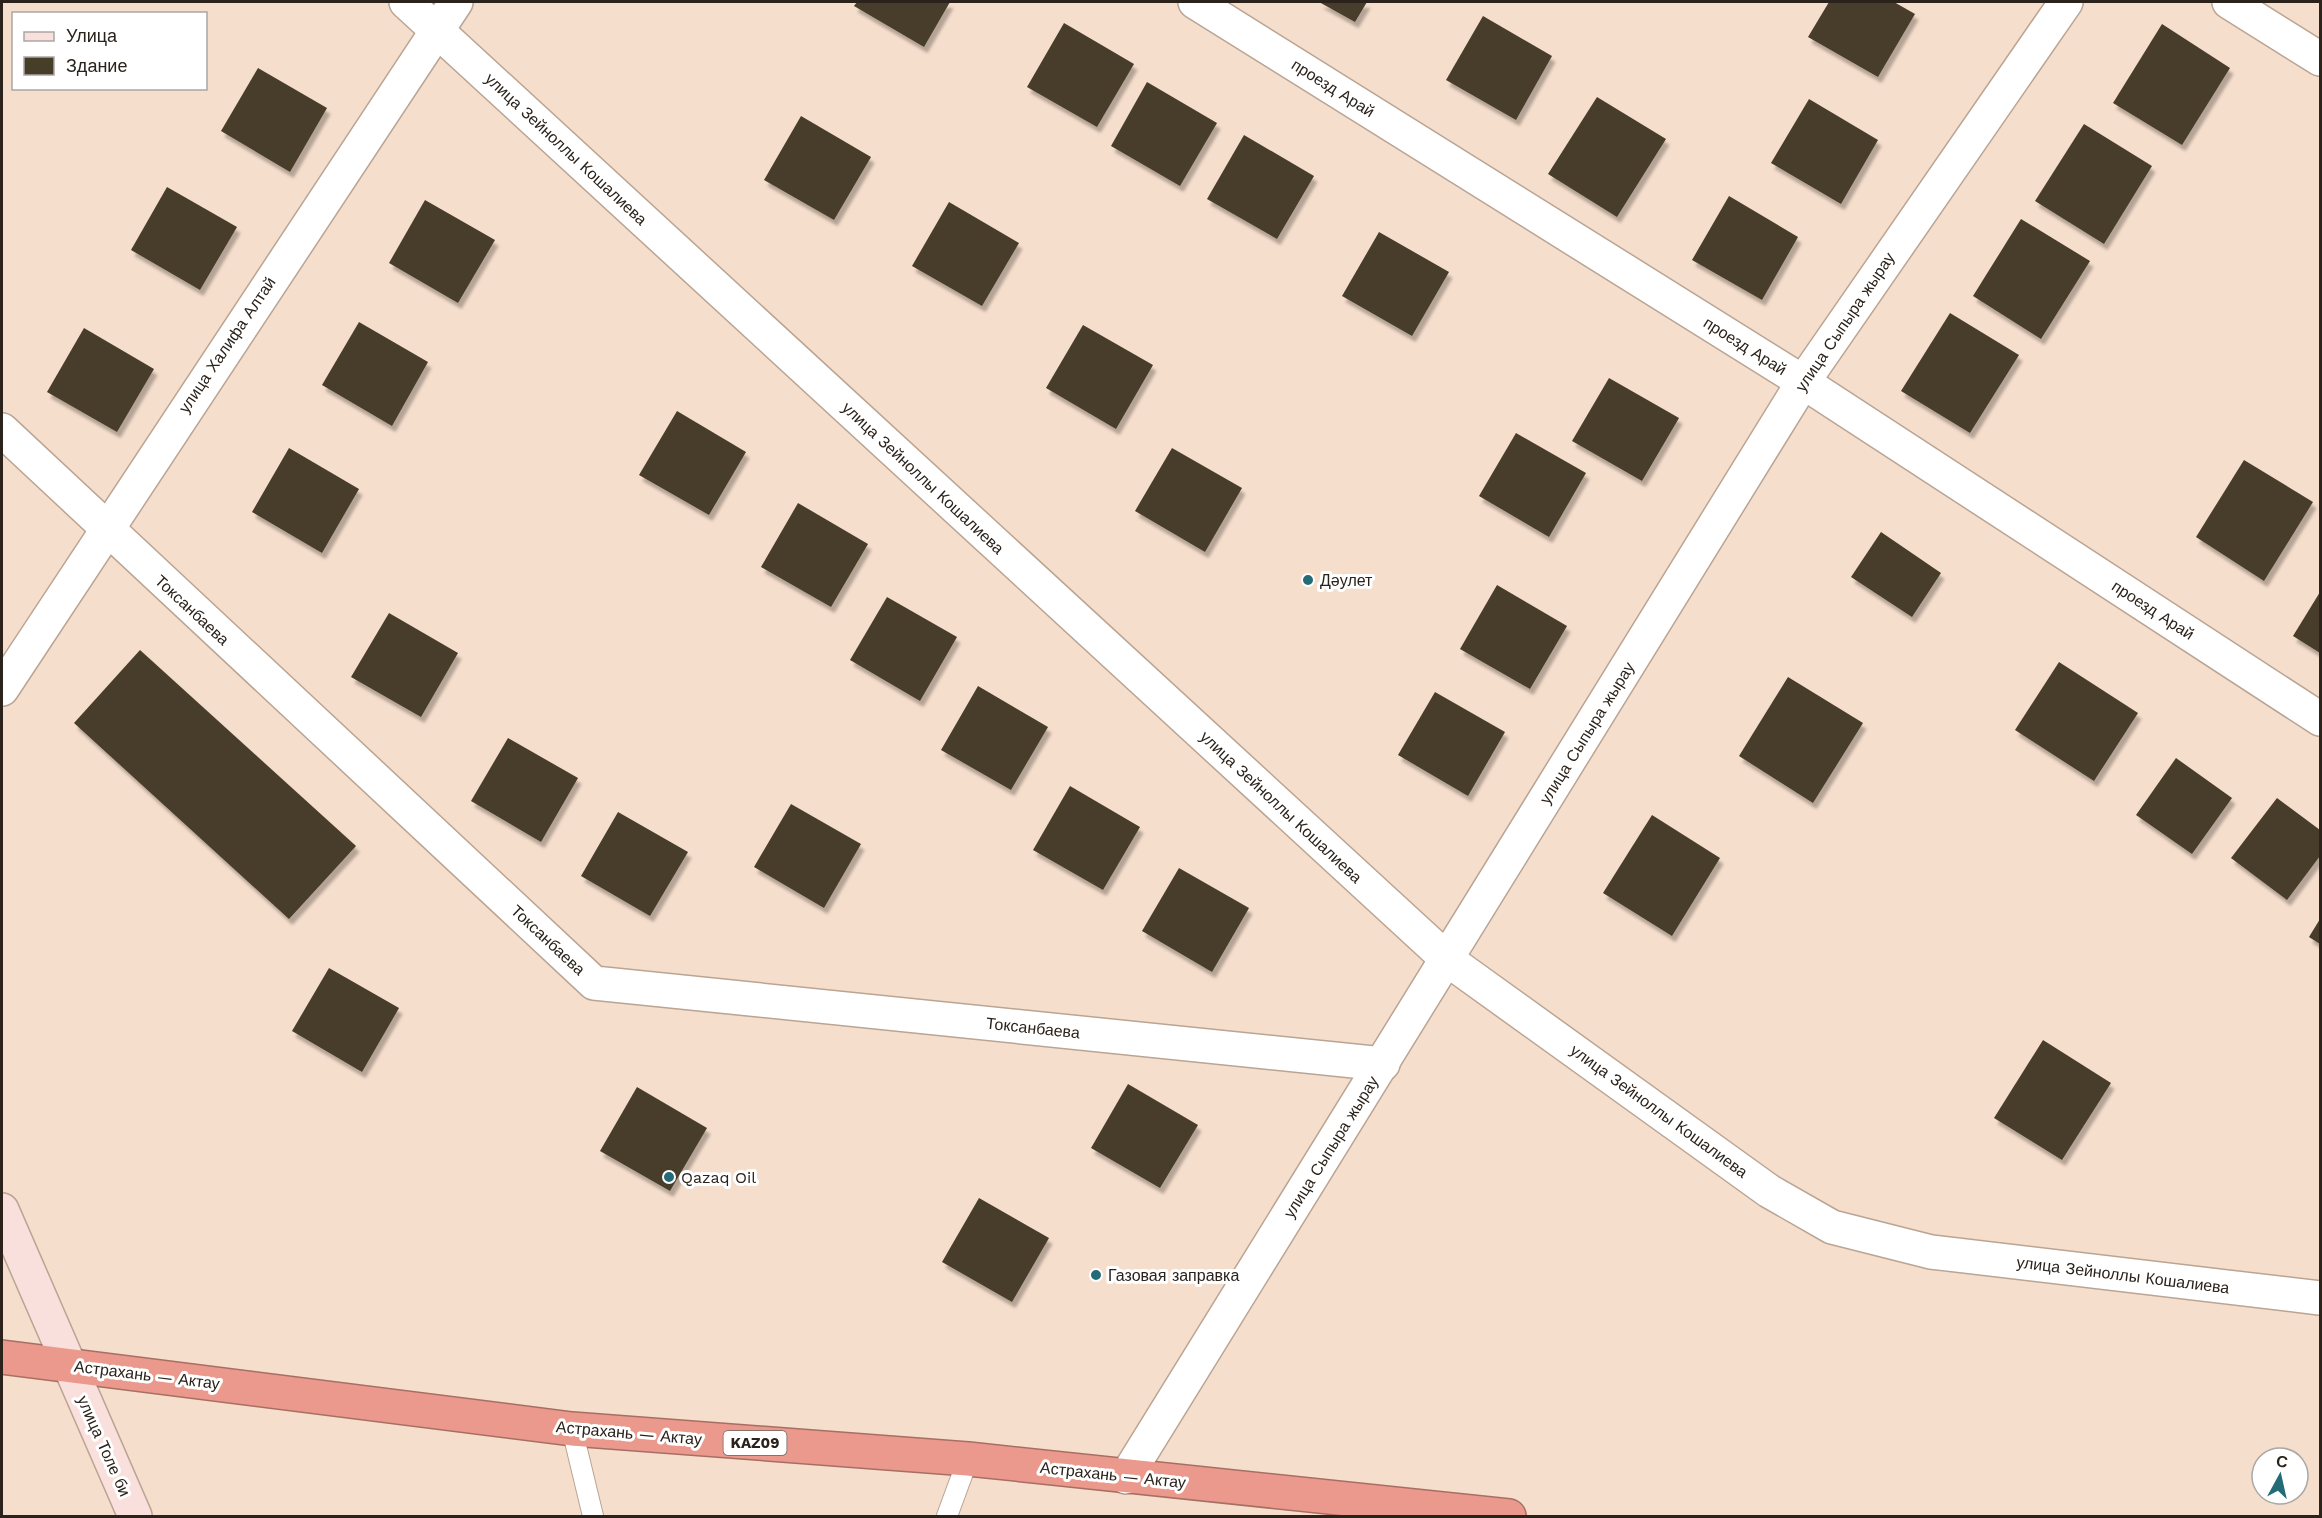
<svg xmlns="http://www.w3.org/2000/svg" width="2322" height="1518" font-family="'Work Sans',sans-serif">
	<defs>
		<filter id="shadow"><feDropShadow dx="3.5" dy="6" stdDeviation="1.5" flood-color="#0004"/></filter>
	</defs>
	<rect width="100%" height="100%" fill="#f6decc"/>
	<g fill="#463e29" filter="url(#shadow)">
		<path d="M 857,2 L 950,2 L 924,47 L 854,6 Z"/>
		<path d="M 1319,2 L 1367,2 L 1355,22 Z"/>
		<path d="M 1829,2 L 1894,2 L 1915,14 L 1878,77 L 1808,37 Z"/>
		<path d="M 1483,16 L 1552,56 L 1516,120 L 1446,80 Z"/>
		<path d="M 1064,23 L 1134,64 L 1097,127 L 1027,87 Z"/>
		<path d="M 2162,24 L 2230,68 L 2182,145 L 2113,103 Z"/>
		<path d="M 258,68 L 327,108 L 290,172 L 221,131 Z"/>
		<path d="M 1147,82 L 1217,123 L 1180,186 L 1111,146 Z"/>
		<path d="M 1597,97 L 1666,139 L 1617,217 L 1548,174 Z"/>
		<path d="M 1809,99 L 1878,140 L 1841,204 L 1771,163 Z"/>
		<path d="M 801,116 L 871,157 L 834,220 L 764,180 Z"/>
		<path d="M 2084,124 L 2152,166 L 2104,244 L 2035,201 Z"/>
		<path d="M 1244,135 L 1314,176 L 1277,239 L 1207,199 Z"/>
		<path d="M 167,187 L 237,227 L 200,290 L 131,250 Z"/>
		<path d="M 1729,196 L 1798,237 L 1762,300 L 1692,260 Z"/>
		<path d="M 425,200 L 495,240 L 458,303 L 389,263 Z"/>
		<path d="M 949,202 L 1019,243 L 982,306 L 912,266 Z"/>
		<path d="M 2021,219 L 2090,261 L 2041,339 L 1973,296 Z"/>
		<path d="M 1379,232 L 1449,272 L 1412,336 L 1342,296 Z"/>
		<path d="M 1950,313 L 2019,355 L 1970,433 L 1901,391 Z"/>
		<path d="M 359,322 L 428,362 L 392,426 L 322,385 Z"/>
		<path d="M 1083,325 L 1153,365 L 1116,429 L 1046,388 Z"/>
		<path d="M 84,328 L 154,369 L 117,432 L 47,392 Z"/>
		<path d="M 1609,378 L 1679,418 L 1642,481 L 1572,441 Z"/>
		<path d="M 677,411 L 746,452 L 709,515 L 639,475 Z"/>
		<path d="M 1516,433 L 1586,473 L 1549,537 L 1479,496 Z"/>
		<path d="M 289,448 L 359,489 L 322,553 L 252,512 Z"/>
		<path d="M 1172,448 L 1242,488 L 1205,552 L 1135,511 Z"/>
		<path d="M 2244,460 L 2313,502 L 2264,581 L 2196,537 Z"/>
		<path d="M 798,503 L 868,544 L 831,607 L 761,567 Z"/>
		<path d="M 1881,532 L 1941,573 L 1912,617 L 1851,577 Z"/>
		<path d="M 1497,585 L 1567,626 L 1530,689 L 1460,649 Z"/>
		<path d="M 2320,592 L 2320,653 L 2293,636 Z"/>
		<path d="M 887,597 L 957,637 L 920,701 L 850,660 Z"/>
		<path d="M 389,613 L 458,653 L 421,717 L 351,677 Z"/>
		<path d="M 140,650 L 356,846 L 289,919 L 74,723 Z"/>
		<path d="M 2059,662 L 2138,713 L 2094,781 L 2015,730 Z"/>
		<path d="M 1788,677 L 1863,723 L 1813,803 L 1739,756 Z"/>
		<path d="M 978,686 L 1048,727 L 1011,790 L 941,750 Z"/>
		<path d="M 1435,692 L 1505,732 L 1468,796 L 1398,755 Z"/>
		<path d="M 508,738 L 578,778 L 541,842 L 471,801 Z"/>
		<path d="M 2176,758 L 2232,798 L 2192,854 L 2136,815 Z"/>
		<path d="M 1070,786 L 1140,827 L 1103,890 L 1033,850 Z"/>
		<path d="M 2277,798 L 2320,830 L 2320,856 L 2287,900 L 2231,858 Z"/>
		<path d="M 791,804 L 861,844 L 824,908 L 754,867 Z"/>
		<path d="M 618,812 L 688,852 L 650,916 L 581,876 Z"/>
		<path d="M 1652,815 L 1720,858 L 1672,936 L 1603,893 Z"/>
		<path d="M 1179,868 L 1249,908 L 1212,972 L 1142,931 Z"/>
		<path d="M 2320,919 L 2320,944 L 2309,937 Z"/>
		<path d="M 329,968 L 399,1008 L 362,1072 L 292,1031 Z"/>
		<path d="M 2043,1040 L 2111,1083 L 2062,1160 L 1994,1118 Z"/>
		<path d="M 1128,1084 L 1198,1125 L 1160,1188 L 1091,1148 Z"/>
		<path d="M 637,1087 L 707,1128 L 670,1191 L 600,1151 Z"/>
		<path d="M 979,1198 L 1049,1238 L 1012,1302 L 942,1262 Z"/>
	</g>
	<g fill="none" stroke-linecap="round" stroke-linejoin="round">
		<g stroke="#baa493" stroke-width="22">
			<g id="lane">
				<path d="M 572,1429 L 593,1516"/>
				<path d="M 947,1516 L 968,1459"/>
			</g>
		</g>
		<g stroke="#baa493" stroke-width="36">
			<g id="street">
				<path d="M 406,2 L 1448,960 L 1769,1191 L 1832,1227 L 1931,1252 L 2320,1298"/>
				<path d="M 1195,2 L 1803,382 L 2320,719"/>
				<path d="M 2229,2 L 2320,59"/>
				<path d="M 2,430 L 594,983 L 1383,1064"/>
				<path d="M 2,689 L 456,2"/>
				<path d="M 1126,1477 L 1803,382 L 2066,2"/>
			</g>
		</g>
		<g stroke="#baa493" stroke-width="36">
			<path id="secondary" d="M 2,1210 L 135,1516"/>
		</g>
		<g stroke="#a76f64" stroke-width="36">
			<path id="highway" d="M 2,1357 L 572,1429 L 968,1459 L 1509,1516"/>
		</g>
		<use href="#lane" stroke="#fff" stroke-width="20"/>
		<use href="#street" stroke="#fff" stroke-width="33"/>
		<use href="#secondary" stroke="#f9e0dc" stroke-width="33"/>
		<use href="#highway" stroke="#eb998c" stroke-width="33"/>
	</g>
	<g fill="#246b78" stroke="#fff" stroke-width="2">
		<circle cx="1308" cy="580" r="6"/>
		<circle cx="669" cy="1177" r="6"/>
		<circle cx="1096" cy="1275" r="6"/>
	</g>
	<g text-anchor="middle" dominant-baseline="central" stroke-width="6" stroke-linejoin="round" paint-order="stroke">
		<rect fill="#fff" stroke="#6a645f" stroke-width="1.5" x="723.5" y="1431" width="63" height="24" rx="4.5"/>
		<g font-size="15" font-weight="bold" fill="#2a221b">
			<text x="755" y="1443">KAZ09</text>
		</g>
		<g font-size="16" fill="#2a221b" stroke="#fff">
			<text transform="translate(1333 88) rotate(32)">проезд Арай</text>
			<text transform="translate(566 149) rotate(43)">улица Зейноллы Кошалиева</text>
			<text transform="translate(1845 322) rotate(-56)">улица Сыпыра жырау</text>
			<text transform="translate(227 345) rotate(-56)">улица Халифа Алтай</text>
			<text transform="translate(1745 346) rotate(32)">проезд Арай</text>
			<text transform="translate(923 478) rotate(43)">улица Зейноллы Кошалиева</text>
			<text transform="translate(192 610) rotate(43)">Токсанбаева</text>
			<text transform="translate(2153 610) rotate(33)">проезд Арай</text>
			<text transform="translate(1587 733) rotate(-58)">улица Сыпыра жырау</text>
			<text transform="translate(1281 807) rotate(43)">улица Зейноллы Кошалиева</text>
			<text transform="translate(548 940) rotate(43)">Токсанбаева</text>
			<text transform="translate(1033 1028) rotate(6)">Токсанбаева</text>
			<text transform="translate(1659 1111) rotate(36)">улица Зейноллы Кошалиева</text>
			<text transform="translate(1331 1147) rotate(-58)">улица Сыпыра жырау</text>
			<text transform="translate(2123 1275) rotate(7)">улица Зейноллы Кошалиева</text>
			<text transform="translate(147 1375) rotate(7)">Астрахань — Актау</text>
			<text transform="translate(629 1433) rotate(5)">Астрахань — Актау</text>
			<text transform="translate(104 1446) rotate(66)">улица Толе би</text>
			<text transform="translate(1113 1475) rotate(6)">Астрахань — Актау</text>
		</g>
		<g font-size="16" fill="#2a221b" stroke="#fff" text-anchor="start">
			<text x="1320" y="580">Дәулет</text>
			<text x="681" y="1177">Qazaq Oil</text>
			<text x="1108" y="1275">Газовая заправка</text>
		</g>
	</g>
	<rect width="2322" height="1518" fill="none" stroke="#2a221b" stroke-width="6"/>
	<rect x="12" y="12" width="195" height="78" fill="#ffffff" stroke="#aaa7a4" stroke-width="1.5"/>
	<rect x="24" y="32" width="30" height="9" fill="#f9e0dc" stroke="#aaa7a4" stroke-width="1.5"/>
	<text x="66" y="42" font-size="18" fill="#2a221b">Улица</text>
	<rect x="24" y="57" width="30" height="18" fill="#463e29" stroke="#aaa7a4" stroke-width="1.5"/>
	<text x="66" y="72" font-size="18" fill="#2a221b">Здание</text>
	<g transform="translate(2280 1476) rotate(8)"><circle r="28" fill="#ffffff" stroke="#aaa7a4" stroke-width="1.5"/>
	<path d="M0-4.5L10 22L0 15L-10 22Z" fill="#246b78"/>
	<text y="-9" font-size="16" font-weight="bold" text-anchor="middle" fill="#2a221b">С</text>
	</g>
</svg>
